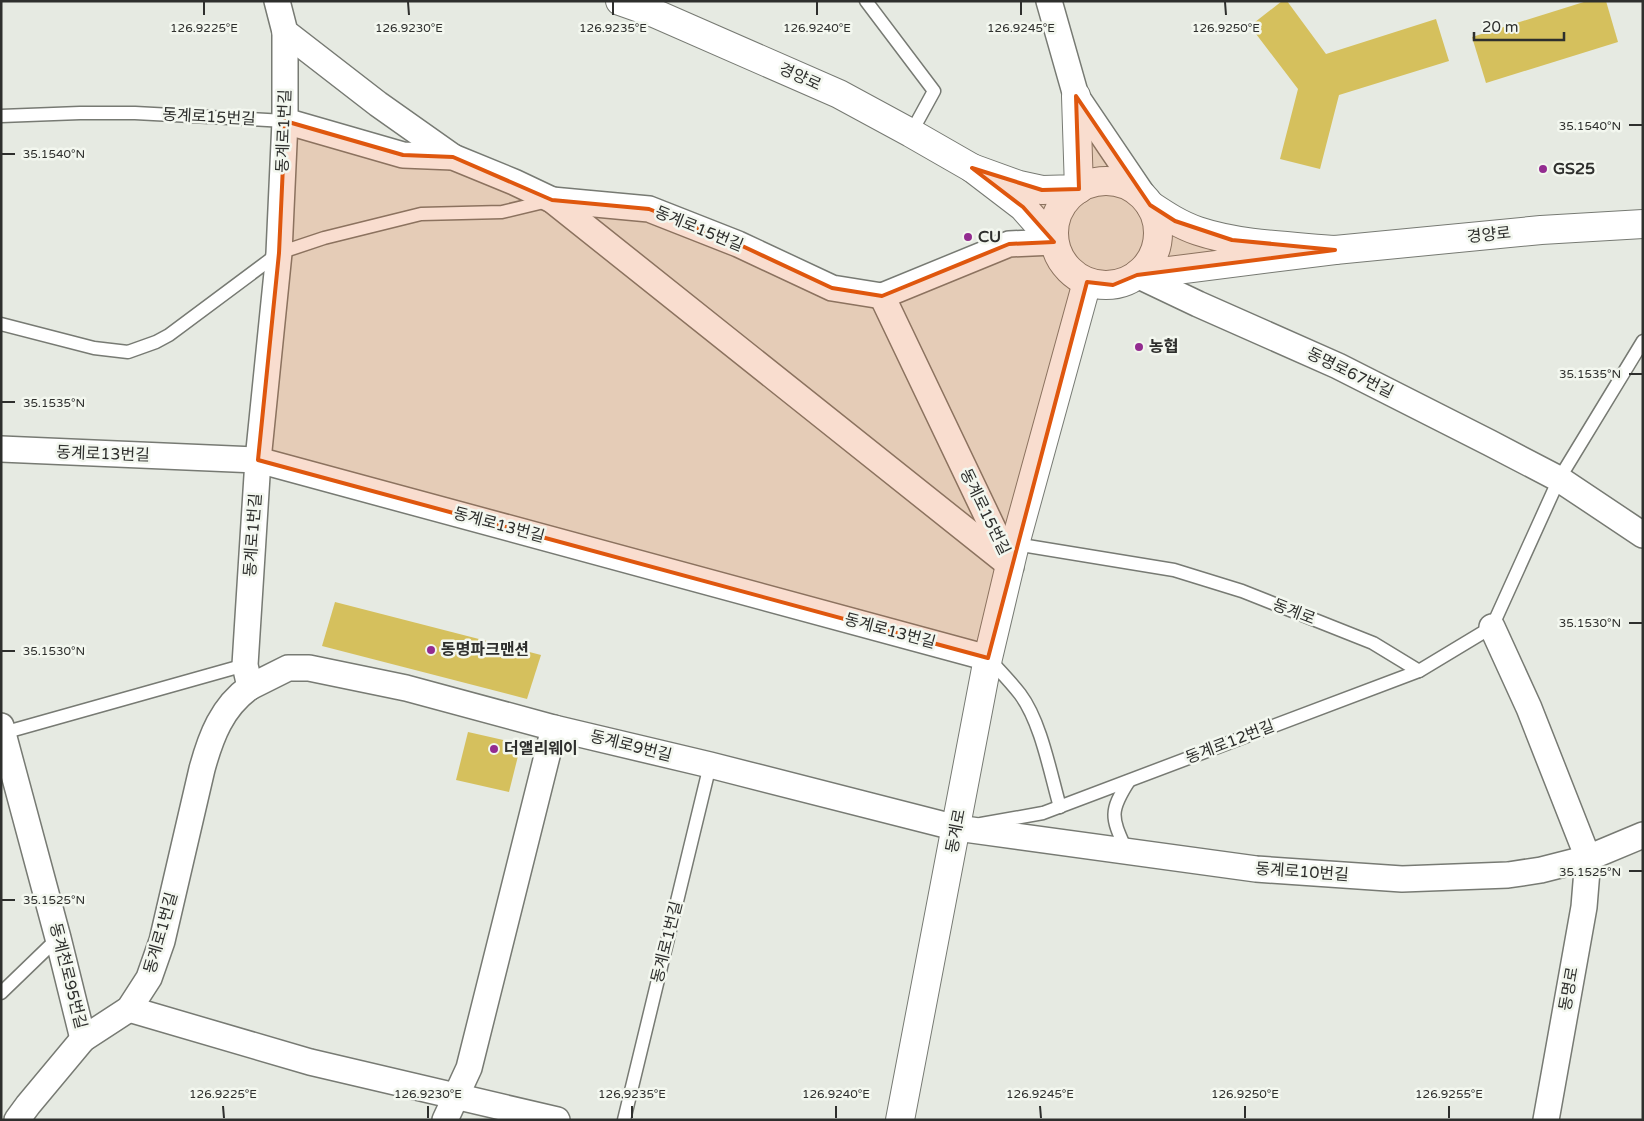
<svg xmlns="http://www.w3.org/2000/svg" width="1644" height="1121" font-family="'Varela Round','Noto Sans KR',sans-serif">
	<rect width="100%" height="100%" fill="#e6eae2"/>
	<g fill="#d5c05d">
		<path d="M 1282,1 L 1287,1 L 1326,54 L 1436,19 L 1449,61 L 1339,95 L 1320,169 L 1280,159 L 1298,89 L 1250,26 Z"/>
		<path d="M 1587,1 L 1606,1 L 1618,42 L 1486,83 L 1472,37 Z"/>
		<path d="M 335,602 L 541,655 L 527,699 L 322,646 Z"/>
		<path d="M 468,732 L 521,744 L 509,792 L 456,780 Z"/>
	</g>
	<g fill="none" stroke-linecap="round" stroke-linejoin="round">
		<g stroke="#777a73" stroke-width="15">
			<g id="service">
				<path d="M 866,1 L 934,91 L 911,133"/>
				<path d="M 1,116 L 80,113 L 135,113 L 285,121"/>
				<path d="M 1,324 L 94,348 L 128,352 L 156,342 L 169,335 L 279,253 L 324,238 L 421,214 L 502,212 L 548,201"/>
				<path d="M 1015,544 L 1174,570 L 1242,591 L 1373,643 L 1419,671"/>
				<path d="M 989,659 C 999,670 1010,681 1020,694 C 1041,722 1050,772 1060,807"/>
				<path d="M 3,733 L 245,665"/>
				<path d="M 981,824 L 1043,813 L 1419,671 L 1492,627 L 1559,479 L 1643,341"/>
				<path d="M 1127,852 C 1112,818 1108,813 1129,781"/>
				<path d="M 1,993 L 58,938"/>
				<path d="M 624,1120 L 710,765"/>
			</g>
		</g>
		<g stroke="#777a73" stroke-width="28">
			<g id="minor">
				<path d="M 277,1 L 285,32 L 378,104 L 453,157"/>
				<path d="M 1049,1 L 1076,96 L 1145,198"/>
				<path d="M 285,121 L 403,155 L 453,157 L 514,182 L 552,200 L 1011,566"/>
				<path d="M 552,200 L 649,209 L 738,244 L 832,288 L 882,296"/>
				<path d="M 1137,275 L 1198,304 L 1338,366 L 1490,443 L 1559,479 L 1643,535"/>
				<path d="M 882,296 L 1008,560"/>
				<path d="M 882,296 L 1009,244 L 1054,242"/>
				<path d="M 1,449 L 258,460 L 988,658"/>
				<path d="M 1492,627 L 1529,708 L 1588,858 L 1584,907 L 1546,1120"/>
				<path d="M 250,687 L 288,668 L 309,668 L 406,688 L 554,728 L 710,765 L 957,828 L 1256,869 L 1402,879 L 1508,875 L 1541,870 L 1588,858 L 1643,835"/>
				<path d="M 1,726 L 58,938 L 83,1039"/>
				<path d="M 129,1009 L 310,1062 L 557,1120"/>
				<path d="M 17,1120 L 28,1105 L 83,1039 L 129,1009 L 149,978 L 162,941 L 202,769 C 211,736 222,707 250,687 L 245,665 L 258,460 L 279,253 L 285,121 L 285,32"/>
				<path d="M 445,1120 L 469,1068 L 554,728"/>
			</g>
		</g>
		<g stroke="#777a73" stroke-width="30">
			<g id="tertiary">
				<path d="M 620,1 L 654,13 L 839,94 L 911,133 L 972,168"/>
				<circle cx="1106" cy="233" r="52"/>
				<path d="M 1054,242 L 1023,207 L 972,168 L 1019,185 L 1042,190 L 1079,189 L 1076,96"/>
				<path d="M 1335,250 L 1541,230 L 1643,224"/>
				<path d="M 1137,275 L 1335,250 C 1290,246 1240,245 1198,231 C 1180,225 1165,215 1150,205"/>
				<path d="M 900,1120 L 988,658 L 1015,544 L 1087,282"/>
			</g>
		</g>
		<use href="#service" stroke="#fff" stroke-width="12"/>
		<use href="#minor" stroke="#fff" stroke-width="25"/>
		<use href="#tertiary" stroke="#fff" stroke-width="28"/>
	</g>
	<path fill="#df570e" fill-opacity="0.2" stroke="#df570e" stroke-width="4" stroke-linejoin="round" d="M 1076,96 L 1150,205 L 1175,221 L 1232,240 L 1335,250 L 1137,275 L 1113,285 L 1087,282 L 988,658 L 258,460 L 279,253 L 285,121 L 403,155 L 453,157 L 552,200 L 649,209 L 738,244 L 832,288 L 882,296 L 1009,244 L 1054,242 L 1023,207 L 972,168 L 1042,190 L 1079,189 Z"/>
	<path fill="none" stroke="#2e2f2d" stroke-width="2" d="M 204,2 L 204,15M 408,2 L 409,15M 613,2 L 613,15M 817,2 L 817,15M 1021,2 L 1021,15M 1225,2 L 1226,15M 1629,125 L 1642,125M 2,154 L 15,154M 1629,374 L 1642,374M 2,402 L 15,402M 1629,623 L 1642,623M 2,651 L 15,651M 1629,871 L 1642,871M 2,900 L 15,900M 223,1106 L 224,1118M 428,1106 L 428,1118M 632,1106 L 632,1118M 836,1106 L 836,1118M 1040,1106 L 1041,1118M 1245,1106 L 1245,1118M 1449,1106 L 1449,1118"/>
	<g fill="#932c90" stroke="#f3f7ef" stroke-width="2">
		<circle cx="1543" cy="169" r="5"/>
		<circle cx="968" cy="237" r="5"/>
		<circle cx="1139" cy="347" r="5"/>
		<circle cx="431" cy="650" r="5"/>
		<circle cx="494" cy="749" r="5"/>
	</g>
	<g text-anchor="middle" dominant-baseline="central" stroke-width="5" stroke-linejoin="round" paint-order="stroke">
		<g font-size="16" fill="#2e2f2d" stroke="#f3f7ef">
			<text transform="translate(800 77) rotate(24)">경양로</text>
			<text transform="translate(209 117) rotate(3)">동계로15번길</text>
			<text transform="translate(284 131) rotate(-88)">동계로1번길</text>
			<text transform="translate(699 229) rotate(22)">동계로15번길</text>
			<text transform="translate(1489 235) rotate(-6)">경양로</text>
			<text transform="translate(1350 373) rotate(26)">동명로67번길</text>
			<text transform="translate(103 454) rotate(2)">동계로13번길</text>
			<text transform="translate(985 512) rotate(64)">동계로15번길</text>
			<text transform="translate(499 525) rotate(15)">동계로13번길</text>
			<text transform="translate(253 535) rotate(-86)">동계로1번길</text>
			<text transform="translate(1294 612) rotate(21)">동계로</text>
			<text transform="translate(890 631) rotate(15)">동계로13번길</text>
			<text transform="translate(1230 742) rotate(-21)">동계로12번길</text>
			<text transform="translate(631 746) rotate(14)">동계로9번길</text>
			<text transform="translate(956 831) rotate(-79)">동계로</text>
			<text transform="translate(1302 872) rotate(4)">동계로10번길</text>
			<text transform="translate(161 933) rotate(-74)">동계로1번길</text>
			<text transform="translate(667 942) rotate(-76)">동계로1번길</text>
			<text transform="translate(68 976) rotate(76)">동계천로95번길</text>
			<text transform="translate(1569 989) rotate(-80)">동명로</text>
		</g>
		<g font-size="16" font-weight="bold" fill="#2e2f2d" stroke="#f3f7ef" text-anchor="start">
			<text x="1553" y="169">GS25</text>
			<text x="978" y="237">CU</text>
			<text x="1149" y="347">농협</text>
			<text x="441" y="650">동명파크맨션</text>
			<text x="504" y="749">더앨리웨이</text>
		</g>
	</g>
	<g font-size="12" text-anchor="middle" fill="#2e2f2d" stroke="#f3f7ef" stroke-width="5" stroke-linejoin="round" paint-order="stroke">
		<text x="204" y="32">126.9225°E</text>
		<text x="409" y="32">126.9230°E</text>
		<text x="613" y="32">126.9235°E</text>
		<text x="817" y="32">126.9240°E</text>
		<text x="1021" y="32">126.9245°E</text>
		<text x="1226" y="32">126.9250°E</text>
		<text x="1590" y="130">35.1540°N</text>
		<text x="54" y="158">35.1540°N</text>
		<text x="1590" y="378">35.1535°N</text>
		<text x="54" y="407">35.1535°N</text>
		<text x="1590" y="627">35.1530°N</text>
		<text x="54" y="655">35.1530°N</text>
		<text x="1590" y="876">35.1525°N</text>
		<text x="54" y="904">35.1525°N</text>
		<text x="223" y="1098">126.9225°E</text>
		<text x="428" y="1098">126.9230°E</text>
		<text x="632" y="1098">126.9235°E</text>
		<text x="836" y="1098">126.9240°E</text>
		<text x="1040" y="1098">126.9245°E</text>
		<text x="1245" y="1098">126.9250°E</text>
		<text x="1449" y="1098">126.9255°E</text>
	</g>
	<rect width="1644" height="1121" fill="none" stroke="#2e2f2d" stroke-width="5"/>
	<path d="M1474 32v8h90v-8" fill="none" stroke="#2e2f2d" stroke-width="2.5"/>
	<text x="1482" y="32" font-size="15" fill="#2e2f2d" stroke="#f3f7ef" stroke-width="4" paint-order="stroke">20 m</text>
</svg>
